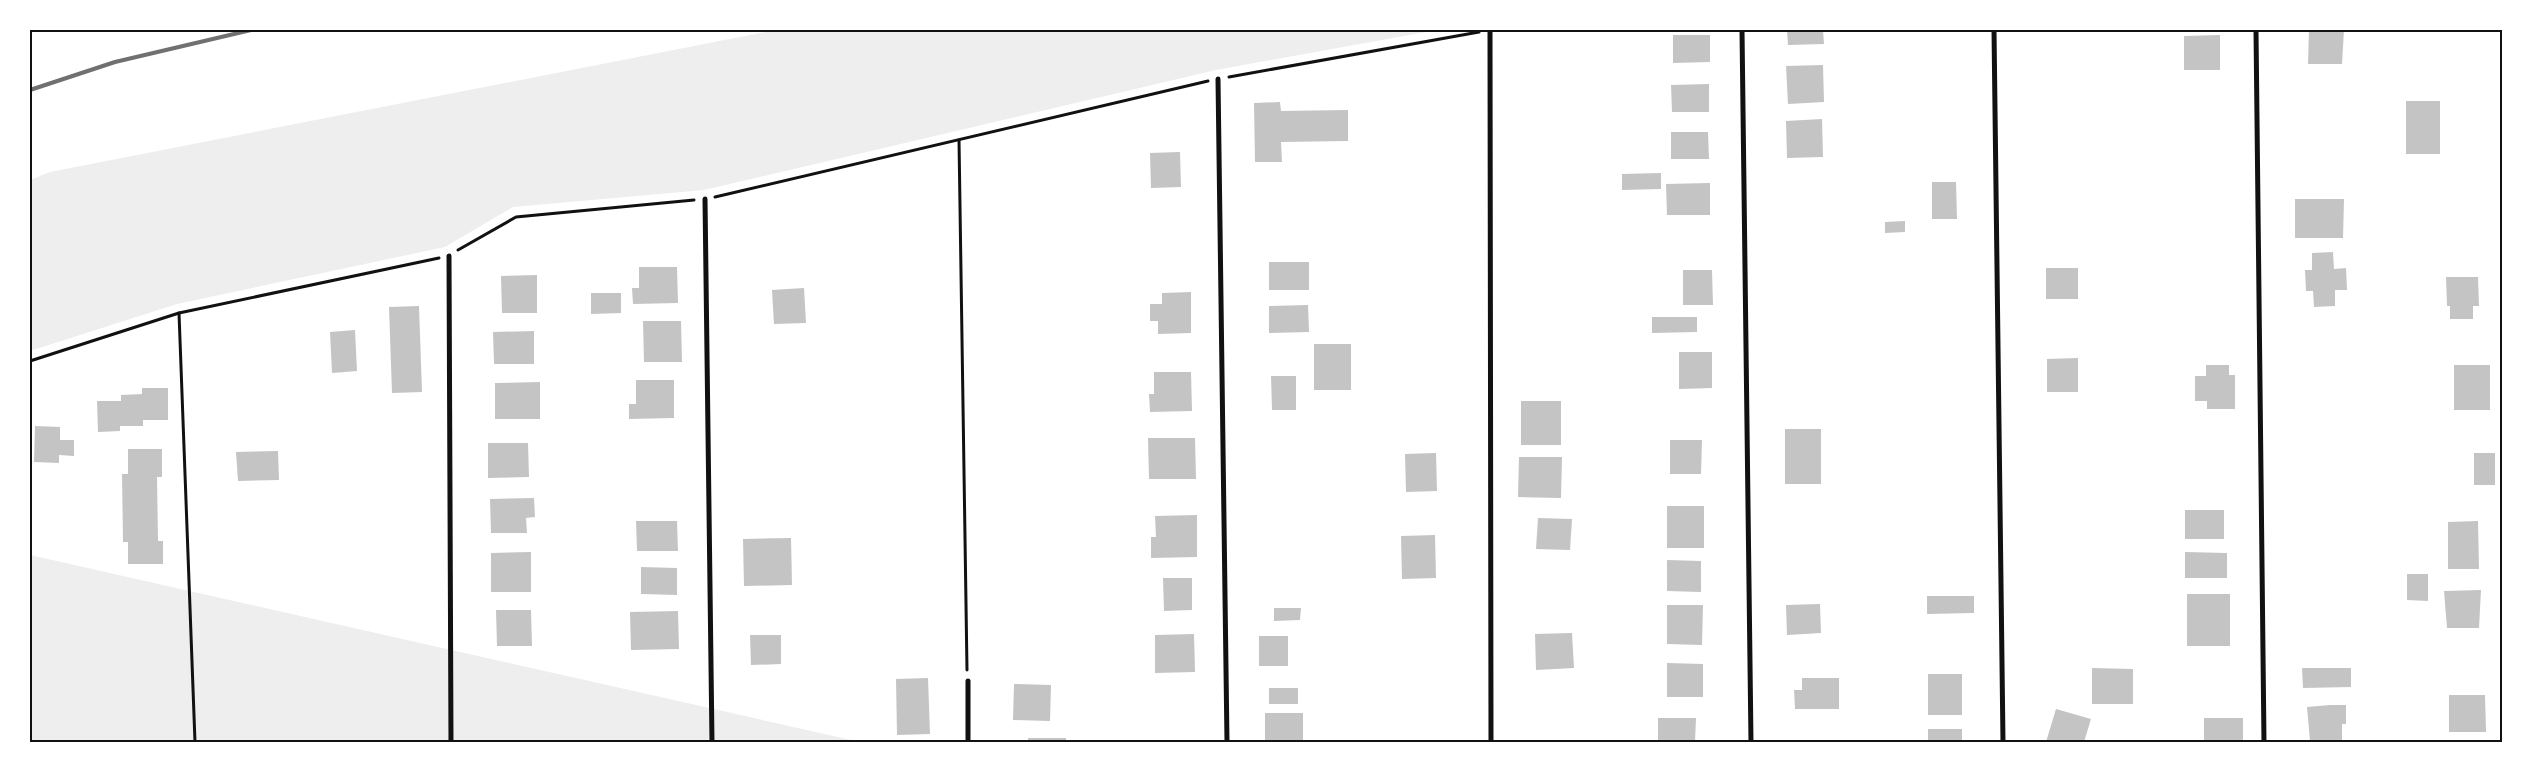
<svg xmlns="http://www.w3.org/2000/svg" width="2532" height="772" font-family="'PT Sans Narrow',sans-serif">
	<rect width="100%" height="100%" fill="#fff"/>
	<g fill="#eee">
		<path d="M 776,30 L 1437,30 L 1216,70 L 704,190 L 513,207 L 445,247 L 177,304 L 30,351 L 30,180 L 50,172 Z"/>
		<path d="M 30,555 L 860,742 L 30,741 Z"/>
	</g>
	<g fill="#c4c4c4">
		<path d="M 1787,30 L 1823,30 L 1824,44 L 1788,45 Z"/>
		<path d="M 2309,30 L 2344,30 L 2342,64 L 2308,64 Z"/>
		<path d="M 1673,35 L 1710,35 L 1710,62 L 1673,63 Z"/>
		<path d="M 2220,35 L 2220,70 L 2184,70 L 2184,36 Z"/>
		<path d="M 1823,65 L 1824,102 L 1788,104 L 1786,66 Z"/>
		<path d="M 1709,84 L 1709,112 L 1672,112 L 1671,85 Z"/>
		<rect x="2406" y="101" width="34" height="53"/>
		<path d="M 1280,102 L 1281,111 L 1348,110 L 1348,141 L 1281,142 L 1282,162 L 1255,162 L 1254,103 Z"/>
		<path d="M 1822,119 L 1823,157 L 1787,158 L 1786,121 Z"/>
		<path d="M 1671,132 L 1708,132 L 1709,159 L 1671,159 Z"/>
		<path d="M 1180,152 L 1181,187 L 1151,188 L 1150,153 Z"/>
		<path d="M 1661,173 L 1661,189 L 1622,190 L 1622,174 Z"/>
		<path d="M 1932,182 L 1956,182 L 1957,219 L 1932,219 Z"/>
		<path d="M 1710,183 L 1710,215 L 1667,215 L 1666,184 Z"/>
		<path d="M 2295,199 L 2344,199 L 2343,238 L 2295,238 Z"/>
		<path d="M 1905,221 L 1905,232 L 1885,233 L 1885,222 Z"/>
		<path d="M 2333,252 L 2334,269 L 2346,268 L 2347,290 L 2335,290 L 2335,306 L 2314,307 L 2313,291 L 2306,291 L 2305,270 L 2312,270 L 2312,253 Z"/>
		<rect x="1269" y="262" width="40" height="28"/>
		<path d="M 639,267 L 677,267 L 678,303 L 633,304 L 632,288 L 639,288 Z"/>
		<rect x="2046" y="268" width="32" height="31"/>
		<path d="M 1683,270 L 1712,270 L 1713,305 L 1683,305 Z"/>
		<path d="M 537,275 L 537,313 L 502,313 L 501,276 Z"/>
		<path d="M 2446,277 L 2478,277 L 2479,306 L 2473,306 L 2473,319 L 2450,319 L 2450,306 L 2447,306 Z"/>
		<path d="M 804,288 L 806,323 L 774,324 L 772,290 Z"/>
		<path d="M 1191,292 L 1191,333 L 1158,334 L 1158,321 L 1150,321 L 1150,304 L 1162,304 L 1162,293 Z"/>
		<path d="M 591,293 L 621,293 L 621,313 L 591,314 Z"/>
		<path d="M 1308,305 L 1309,332 L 1269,333 L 1269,306 Z"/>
		<path d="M 419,306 L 422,392 L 392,393 L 389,307 Z"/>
		<path d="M 1652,317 L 1697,317 L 1697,332 L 1652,333 Z"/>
		<path d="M 643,321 L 681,321 L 682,362 L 644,362 Z"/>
		<path d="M 355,330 L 357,371 L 332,373 L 330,332 Z"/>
		<path d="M 534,331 L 534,364 L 494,364 L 493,332 Z"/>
		<rect x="1314" y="344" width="37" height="46"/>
		<path d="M 1679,352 L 1712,352 L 1712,388 L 1679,389 Z"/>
		<path d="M 2078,358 L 2078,392 L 2047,392 L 2047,359 Z"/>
		<path d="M 2206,365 L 2229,365 L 2229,375 L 2235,375 L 2235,409 L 2207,409 L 2207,401 L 2195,401 L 2195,376 L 2206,376 Z"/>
		<rect x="2454" y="365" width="36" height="45"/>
		<path d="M 1154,372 L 1191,372 L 1192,411 L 1150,412 L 1149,394 L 1154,394 Z"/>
		<path d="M 1271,376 L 1296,376 L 1296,410 L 1272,410 Z"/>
		<path d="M 636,380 L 674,380 L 674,418 L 629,419 L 629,404 L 636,404 Z"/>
		<path d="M 540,382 L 540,419 L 495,419 L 495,383 Z"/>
		<path d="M 142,388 L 168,388 L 168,420 L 143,420 L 143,426 L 120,426 L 120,431 L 98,432 L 97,401 L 121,401 L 121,395 L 142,394 Z"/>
		<rect x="1521" y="401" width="40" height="44"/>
		<path d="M 35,426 L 60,427 L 60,440 L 74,440 L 74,456 L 59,455 L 59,463 L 34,462 Z"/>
		<rect x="1785" y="429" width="36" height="55"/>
		<path d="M 1148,438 L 1195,438 L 1196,479 L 1149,479 Z"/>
		<path d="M 1670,440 L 1702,440 L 1701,474 L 1670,474 Z"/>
		<path d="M 488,443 L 528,443 L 529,477 L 488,478 Z"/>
		<path d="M 128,449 L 162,449 L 162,477 L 157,477 L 158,541 L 163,541 L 163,564 L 128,564 L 128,542 L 123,542 L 122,474 L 128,474 Z"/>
		<path d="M 278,451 L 279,480 L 238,481 L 236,452 Z"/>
		<path d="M 1436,453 L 1437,491 L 1406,492 L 1405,454 Z"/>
		<rect x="2474" y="453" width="21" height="32"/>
		<path d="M 1519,457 L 1562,457 L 1561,498 L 1518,497 Z"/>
		<path d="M 534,498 L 535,517 L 526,518 L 527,533 L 491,533 L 490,499 Z"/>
		<rect x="1667" y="506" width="37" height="42"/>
		<rect x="2185" y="510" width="39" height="29"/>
		<path d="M 1197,515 L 1197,557 L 1151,558 L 1151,537 L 1156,537 L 1155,516 Z"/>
		<path d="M 1538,518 L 1572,519 L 1570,550 L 1536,549 Z"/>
		<path d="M 636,521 L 677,521 L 678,551 L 637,551 Z"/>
		<path d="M 2478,521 L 2479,569 L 2448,569 L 2448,522 Z"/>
		<path d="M 1435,535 L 1436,578 L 1402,579 L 1401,536 Z"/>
		<path d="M 791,538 L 792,585 L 744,586 L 743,539 Z"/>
		<path d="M 531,552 L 531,592 L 491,592 L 491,553 Z"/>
		<path d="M 2185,552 L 2227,553 L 2227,578 L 2185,578 Z"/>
		<path d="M 1667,560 L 1701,561 L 1701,592 L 1667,591 Z"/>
		<path d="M 641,567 L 677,568 L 677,595 L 641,594 Z"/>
		<path d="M 2407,574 L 2428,574 L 2428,601 L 2407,600 Z"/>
		<path d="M 1163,578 L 1192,578 L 1192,610 L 1164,611 Z"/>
		<path d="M 2481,590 L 2479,628 L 2447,628 L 2444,591 Z"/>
		<rect x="2187" y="594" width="43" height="52"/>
		<path d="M 1927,596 L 1974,596 L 1974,613 L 1927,614 Z"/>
		<path d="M 1820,604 L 1821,633 L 1787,635 L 1786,605 Z"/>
		<path d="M 1667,605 L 1703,605 L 1702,645 L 1667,644 Z"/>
		<path d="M 1274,608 L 1301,608 L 1300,620 L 1274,621 Z"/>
		<path d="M 496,610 L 531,610 L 532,646 L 497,646 Z"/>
		<path d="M 678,611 L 679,649 L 631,650 L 630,612 Z"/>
		<path d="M 1572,633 L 1574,668 L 1536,670 L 1535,634 Z"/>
		<path d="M 1194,634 L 1195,672 L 1155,673 L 1155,635 Z"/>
		<path d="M 750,635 L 781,635 L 781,664 L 751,665 Z"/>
		<rect x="1259" y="636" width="29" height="30"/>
		<path d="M 1667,663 L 1703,664 L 1703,697 L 1667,697 Z"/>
		<path d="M 2092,668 L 2133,669 L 2133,704 L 2092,704 Z"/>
		<path d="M 2302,668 L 2351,668 L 2351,687 L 2303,688 Z"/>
		<rect x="1928" y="674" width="34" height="41"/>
		<path d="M 928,678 L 930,734 L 897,735 L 896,679 Z"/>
		<path d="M 1802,678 L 1839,678 L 1839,709 L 1795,709 L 1794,690 L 1802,690 Z"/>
		<path d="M 1014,684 L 1051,685 L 1050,721 L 1013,720 Z"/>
		<rect x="1269" y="688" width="29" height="16"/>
		<path d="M 2449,695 L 2485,695 L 2486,732 L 2449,732 Z"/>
		<path d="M 2330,705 L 2346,705 L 2346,724 L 2342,724 L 2342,741 L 2310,741 L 2307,707 Z"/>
		<path d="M 2056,709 L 2091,719 L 2084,742 L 2046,742 Z"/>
		<rect x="1265" y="713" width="38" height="29"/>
		<path d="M 1658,718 L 1696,718 L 1695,742 L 1658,742 Z"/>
		<path d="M 2204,718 L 2243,718 L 2243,742 L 2204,741 Z"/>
		<rect x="1928" y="729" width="34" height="13"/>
		<rect x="1028" y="738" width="38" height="4"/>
	</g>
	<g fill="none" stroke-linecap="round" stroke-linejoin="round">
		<g stroke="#111" stroke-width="3">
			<path d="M 1229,77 L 1479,32"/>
			<path d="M 959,140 L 967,670"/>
			<path d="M 715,197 L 1208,81"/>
			<path d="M 458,250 L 516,217 L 694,200"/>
			<path d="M 179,313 L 195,742"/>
			<path d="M 30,361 L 179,313 L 439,258"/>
		</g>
		<g stroke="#111" stroke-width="5">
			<path d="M 1490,30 L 1491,742"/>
			<path d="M 1742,30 L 1751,742"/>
			<path d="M 1994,30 L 2003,742"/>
			<path d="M 2256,30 L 2264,742"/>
			<path d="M 1218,79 L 1227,742"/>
			<path d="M 705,199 L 712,742"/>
			<path d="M 449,256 L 451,742"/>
			<path d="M 968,681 L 968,742"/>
		</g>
		<path stroke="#707070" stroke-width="4" d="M 30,90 L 115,62 L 251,30"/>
	</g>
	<rect width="2532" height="772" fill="none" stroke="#ffffff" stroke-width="62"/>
	<rect x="31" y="31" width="2470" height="710" fill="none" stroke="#111" stroke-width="2"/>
</svg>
